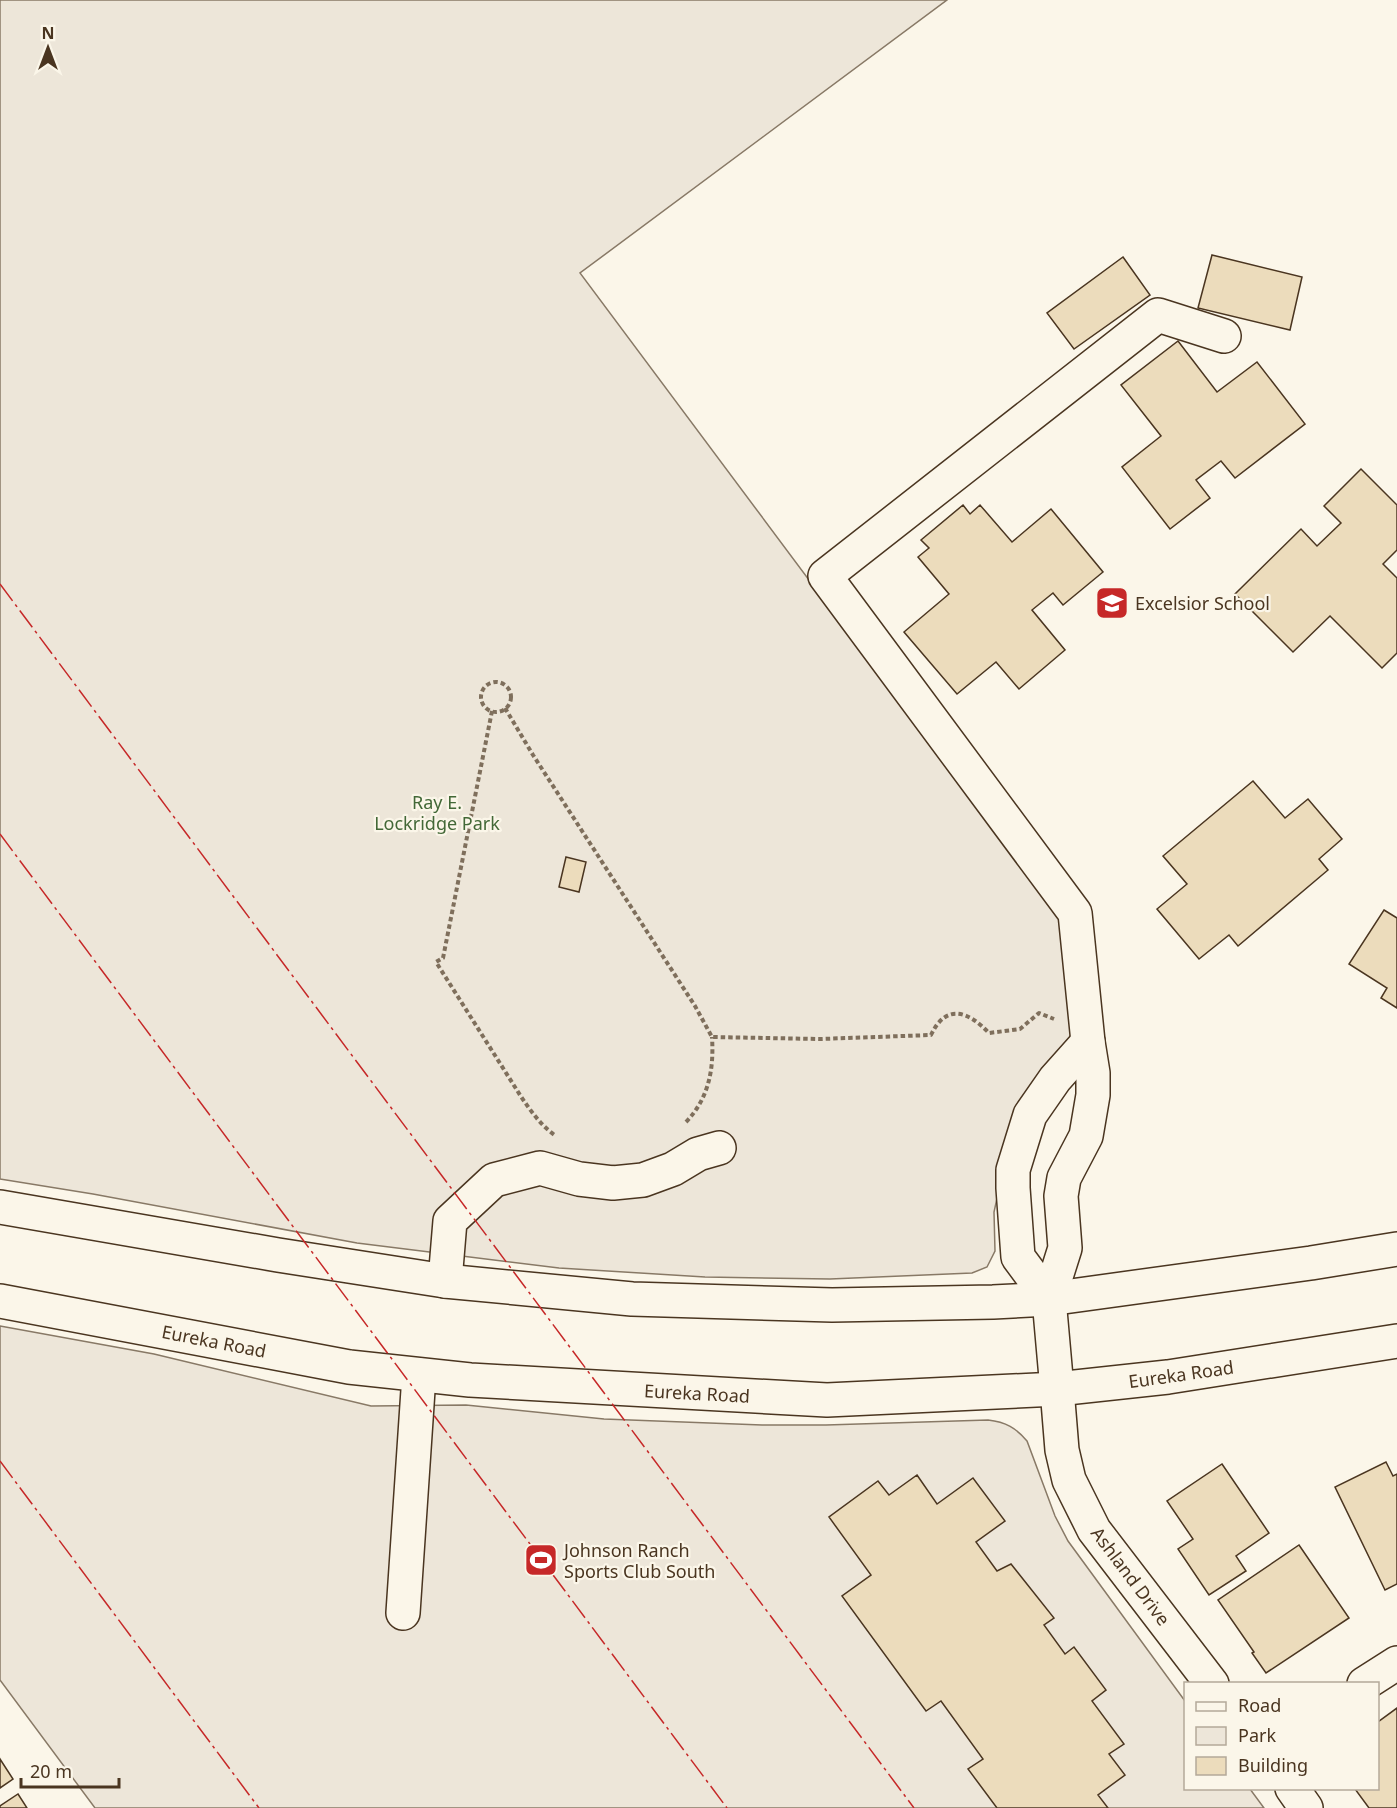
<svg xmlns="http://www.w3.org/2000/svg" width="1397" height="1808" font-family="'Noto Sans',sans-serif">
	<rect width="100%" height="100%" fill="#fbf6e9"/>
	<g fill="#ede6d9" stroke="#887966" stroke-width="1.5">
		<path d="M 0,0 L 947,0 L 580,273 L 1059,915 L 1071,1035 L 1069,1043 L 1009,1143 L 994,1212 L 995,1251 L 987,1267 L 972,1273 L 830,1279 L 705,1277 L 559,1268 L 357,1243 L 93,1194 L 0,1179 Z"/>
		<path d="M 0,1326 L 154,1354 L 371,1406 L 466,1405 L 604,1419 L 762,1425 L 826,1425 L 988,1420 C 1006,1422 1016,1428 1027,1441 L 1055,1516 L 1068,1541 L 1185,1701 L 1186,1788 L 1250,1789 L 1264,1808 L 95,1808 L 0,1680 Z"/>
	</g>
	<g fill="#ecdcbc" stroke="#4a3520" stroke-width="1.5">
		<path d="M 1212,255 L 1302,277 L 1290,330 L 1198,308 Z"/>
		<path d="M 1123,257 L 1150,295 L 1074,349 L 1047,313 Z"/>
		<path d="M 1178,341 L 1217,392 L 1257,362 L 1305,424 L 1235,478 L 1221,461 L 1196,480 L 1210,498 L 1170,529 L 1122,467 L 1161,436 L 1121,385 Z"/>
		<path d="M 1361,469 L 1397,505 L 1397,550 L 1383,564 L 1397,578 L 1397,653 L 1382,668 L 1330,616 L 1293,652 L 1235,594 L 1301,529 L 1317,546 L 1341,523 L 1324,506 Z"/>
		<path d="M 963,505 L 970,514 L 980,505 L 1012,542 L 1051,509 L 1103,572 L 1063,605 L 1053,593 L 1032,610 L 1065,650 L 1019,689 L 996,662 L 957,694 L 904,632 L 949,594 L 918,557 L 929,548 L 921,540 Z"/>
		<path d="M 1253,781 L 1285,818 L 1308,799 L 1342,839 L 1319,859 L 1328,870 L 1238,946 L 1229,935 L 1199,959 L 1157,909 L 1187,884 L 1163,856 Z"/>
		<path d="M 566,857 L 586,862 L 579,892 L 559,887 Z"/>
		<path d="M 1384,910 L 1397,918 L 1397,1008 L 1381,998 L 1387,988 L 1349,964 Z"/>
		<path d="M 1386,1462 L 1393,1476 L 1397,1474 L 1397,1584 L 1385,1590 L 1335,1487 Z"/>
		<path d="M 1222,1464 L 1269,1533 L 1236,1556 L 1246,1571 L 1209,1595 L 1178,1549 L 1193,1539 L 1167,1501 Z"/>
		<path d="M 917,1475 L 937,1504 L 973,1478 L 1005,1521 L 976,1542 L 997,1571 L 1011,1564 L 1054,1618 L 1044,1625 L 1065,1654 L 1074,1647 L 1106,1690 L 1092,1701 L 1124,1744 L 1109,1754 L 1125,1775 L 1098,1795 L 1108,1808 L 997,1808 L 968,1769 L 983,1759 L 941,1701 L 926,1711 L 842,1596 L 871,1575 L 829,1517 L 878,1481 L 889,1495 Z"/>
		<path d="M 1299,1545 L 1349,1618 L 1266,1673 L 1252,1653 L 1254,1652 L 1218,1600 Z"/>
		<path d="M 1397,1708 L 1397,1808 L 1369,1808 L 1355,1789 L 1378,1788 L 1378,1722 Z"/>
		<path d="M 0,1759 L 13,1779 L 0,1788 Z"/>
		<path d="M 18,1794 L 27,1808 L 0,1808 L 0,1806 Z"/>
	</g>
	<g fill="none" stroke-linecap="round" stroke-linejoin="round">
		<g stroke="#4a3520" stroke-width="36">
			<g id="minor">
				<path d="M 445,1281 L 450,1221 L 494,1180 L 540,1168 L 579,1179 L 613,1183 L 643,1180 L 673,1169 L 698,1154 L 719,1148"/>
				<path d="M 1049,1299 L 1065,1248 L 1061,1196 L 1064,1178 L 1086,1136 L 1093,1095 L 1093,1073 L 1088,1042 L 1075,913 L 825,576 L 1158,315 L 1224,336"/>
				<path d="M 1049,1299 L 1018,1257 L 1013,1188 L 1013,1170 L 1030,1115 L 1055,1079 L 1088,1042"/>
				<path d="M 1057,1389 L 1062,1450 L 1069,1480 L 1094,1530 L 1212,1684"/>
				<path d="M 403,1613 L 419,1375"/>
				<path d="M 1364,1684 L 1397,1663"/>
				<path d="M 1292,1788 L 1306,1808"/>
			</g>
		</g>
		<g stroke="#4a3520" stroke-width="36">
			<g id="major">
				<path d="M 0,1207 L 278,1255 L 445,1281 L 632,1299 L 832,1305 L 993,1302 L 1049,1299 L 1311,1263 L 1397,1249"/>
				<path d="M 1049,1299 L 1057,1389"/>
				<path d="M 0,1301 L 349,1367 L 470,1380 L 827,1400 L 1057,1389 L 1168,1377 L 1397,1341"/>
			</g>
		</g>
		<g stroke="#7f6f5c" stroke-width="4" stroke-dasharray="4.5 3" stroke-linecap="butt">
			<circle cx="496" cy="697" r="15"/>
			<path d="M 505,708 L 533,755 L 695,1006 L 712,1037 L 820,1039 L 931,1035 C 946,1003 968,1011 989,1033 L 1020,1029 L 1039,1013 L 1054,1019"/>
			<path d="M 492,711 L 443,958 L 436,962 L 520,1095 C 530,1110 541,1126 556,1136"/>
			<path d="M 686,1122 C 709,1098 714,1069 712,1037"/>
		</g>
		<use href="#minor" stroke="#fbf6e9" stroke-width="33"/>
		<use href="#major" stroke="#fbf6e9" stroke-width="33"/>
		<g stroke="#c62828" stroke-width="1.5" stroke-dasharray="21 4.5 3 4.5" stroke-linecap="butt">
			<path d="M 0,584 L 914,1808"/>
			<path d="M 0,834 L 727,1808"/>
			<path d="M 0,1461 L 259,1808"/>
		</g>
	</g>
	<defs>
		<g id="school-square" transform="scale(1.725)"><rect x="-9" y="-9" width="18" height="18" rx="4" fill="#c62828" stroke="#fbf6e9"/><path d="M0-5L7-2L0 1L-7-2ZM-4 1L0 2.5L4 1V4Q0 6-4 4Z" fill="#fff"/></g>
		<g id="stadium-square" transform="scale(1.725)"><rect x="-9" y="-9" width="18" height="18" rx="4" fill="#c62828" stroke="#fbf6e9"/><path d="M0-5a6.5 5 0 1 0 0 10a6.5 5 0 1 0 0-10ZM-3.5-1.8h7v3.6h-7Z" fill="#fff"/></g>
	</defs>
	<g fill-rule="evenodd">
		<use href="#school-square" x="1112" y="603"/>
		<use href="#stadium-square" x="541" y="1560"/>
	</g>
	<g text-anchor="middle" dominant-baseline="central" stroke-width="4.5" stroke-linejoin="round" paint-order="stroke">
		<g font-size="18" fill="#4a3520" stroke="#fbf6e9" text-anchor="start">
			<text x="1135" y="603">Excelsior School</text>
			<text x="564" y="1550">Johnson Ranch<tspan x="564" dy="21">Sports Club South</tspan></text>
		</g>
		<g font-size="18" fill="#436837" stroke="#fbf6e9">
			<text x="437" y="802">Ray E.<tspan x="437" dy="21">Lockridge Park</tspan></text>
		</g>
		<g font-size="18" fill="#4a3520" stroke="#fbf6e9">
			<text transform="translate(214 1341) rotate(11)">Eureka Road</text>
			<text transform="translate(1181 1374) rotate(-8)">Eureka Road</text>
			<text transform="translate(697 1393) rotate(3)">Eureka Road</text>
			<text transform="translate(1131 1576) rotate(53)">Ashland Drive</text>
		</g>
	</g>
	<rect x="1184" y="1682" width="195" height="108" fill="#fbf6e9" stroke="#b4a999" stroke-width="1.5"/>
	<rect x="1196" y="1702" width="30" height="9" fill="#fbf6e9" stroke="#b4a999" stroke-width="1.5"/>
	<text x="1238" y="1712" font-size="18" fill="#4a3520">Road</text>
	<rect x="1196" y="1727" width="30" height="18" fill="#ede6d9" stroke="#b4a999" stroke-width="1.5"/>
	<text x="1238" y="1742" font-size="18" fill="#4a3520">Park</text>
	<rect x="1196" y="1757" width="30" height="18" fill="#ecdcbc" stroke="#b4a999" stroke-width="1.5"/>
	<text x="1238" y="1772" font-size="18" fill="#4a3520">Building</text>
	<g transform="translate(48 48)" stroke="#fbf6e9" stroke-width="4.5" paint-order="stroke">
	<path d="M0-4.5L10 22L0 15L-10 22Z" fill="#4a3520"/>
	<text y="-9" font-size="16" font-weight="bold" text-anchor="middle" fill="#4a3520">N</text>
	</g>
	<path d="M21 1778v9h98v-9" fill="none" stroke="#4a3520" stroke-width="3"/>
	<text x="30" y="1778" font-size="18" fill="#4a3520" stroke="#fbf6e9" stroke-width="4.5" paint-order="stroke">20 m</text>
</svg>
